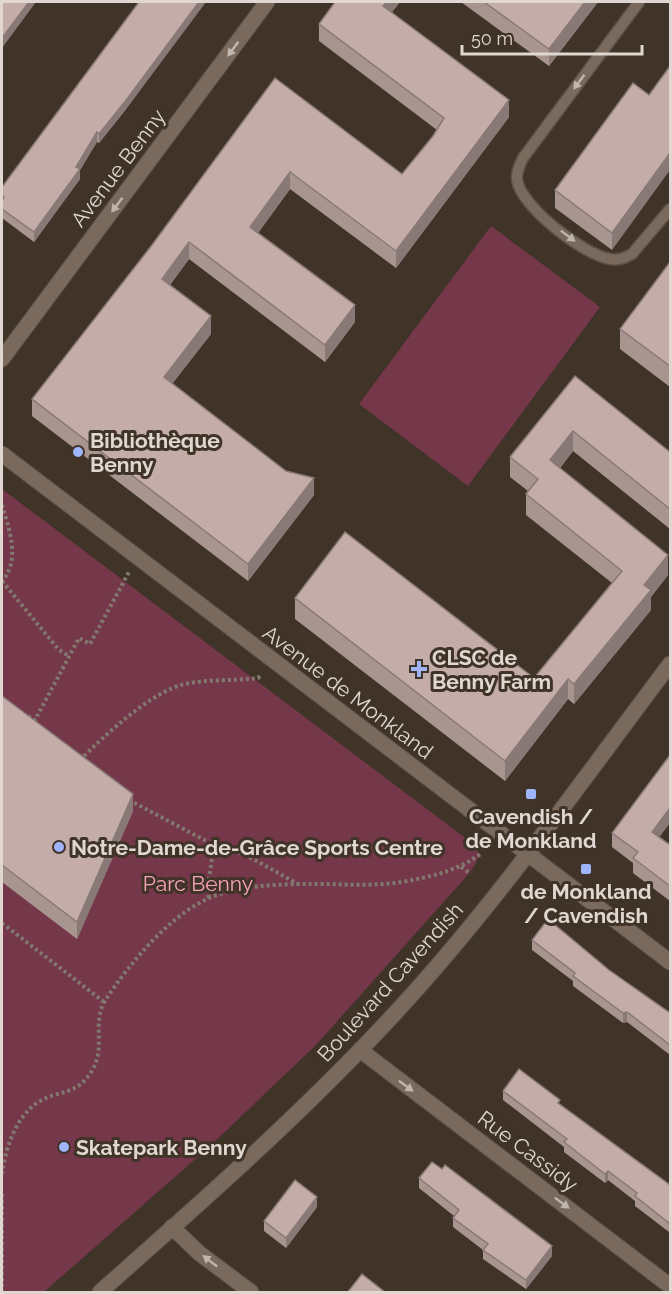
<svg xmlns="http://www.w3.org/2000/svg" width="672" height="1294" font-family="Raleway,sans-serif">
	<rect width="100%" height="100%" fill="#403327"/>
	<g fill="#75374a">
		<path d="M 491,226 L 600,307 L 468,486 L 359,404 Z"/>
		<path d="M 2,489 L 476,846 C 483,858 473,867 466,877 L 316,1045 L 209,1147 L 44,1292 L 2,1292 Z"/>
	</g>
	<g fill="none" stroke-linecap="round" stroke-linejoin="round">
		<g stroke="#5b4f45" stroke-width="13">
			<path id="service" d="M 639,2 L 523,158 C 520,164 516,172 517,180 C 521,207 584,255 610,259 C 618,261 625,258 632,254 L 670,209"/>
		</g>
		<g stroke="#5b4f45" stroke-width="17">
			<g id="minor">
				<path d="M 2,359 L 267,2"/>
				<path d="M 360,1050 L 670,1286"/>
				<path d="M 172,1227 L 199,1253 L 251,1292"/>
			</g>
		</g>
		<g stroke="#5b4f45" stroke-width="17">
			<path id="tertiary" d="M 2,454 L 670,962"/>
		</g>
		<g stroke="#5b4f45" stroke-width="17">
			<path id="secondary" d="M 100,1292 C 197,1206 295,1120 384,1025 C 489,914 578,786 670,664"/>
		</g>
		<g stroke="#83786e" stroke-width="4" stroke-dasharray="3 3" stroke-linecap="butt">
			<path d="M 2,505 C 9,529 21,560 2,581"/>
			<path d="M 2,581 L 59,650 L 69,656"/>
			<path d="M 28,716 L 35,720 L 79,638 L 90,644 L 129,572"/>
			<path d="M 80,760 C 104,736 152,691 185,684 C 208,679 234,681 258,678 L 261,675"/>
			<path d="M 129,800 L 210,843 C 216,861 205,880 209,899"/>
			<path d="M 210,843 L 246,855 L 298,884"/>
			<path d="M 461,867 L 471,874"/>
			<path d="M 2,923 L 104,1002"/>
			<path d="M 2,1174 C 5,1150 15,1118 37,1103 C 59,1088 76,1098 93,1069 C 106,1045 91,1022 106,999 C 131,962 173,910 217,895 C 247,885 281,884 312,884 C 344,884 375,887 407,881 C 434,876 459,870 482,853"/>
			<path d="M 2,1194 L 2,1292"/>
		</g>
		<use href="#service" stroke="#796a5d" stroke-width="10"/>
		<use href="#minor" stroke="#796a5d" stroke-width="15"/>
		<use href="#tertiary" stroke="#796a5d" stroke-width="15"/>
		<use href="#secondary" stroke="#796a5d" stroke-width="15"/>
	</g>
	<g fill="#a99590">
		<path d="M 335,2 L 400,2 L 392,12 L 509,117 L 396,268 L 290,189 L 258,233 L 355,322 L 325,362 L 189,259 L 170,285 L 211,334 L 172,384 L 314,495 L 248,581 L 32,416 L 32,399 L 152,245 L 275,78 L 402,174 L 433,136 L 437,130 L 319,41 L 319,24 Z"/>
		<path d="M 461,2 L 598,2 L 549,66 Z"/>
		<path d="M 633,83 L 612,250 L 555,208 L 555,190 Z"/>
		<path d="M 127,108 L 99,143 L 97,142 L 80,170 L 80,179 L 34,242 L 2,218 L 2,187 Z"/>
		<path d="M 670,262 L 670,387 L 620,349 L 620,329 Z"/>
		<path d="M 575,376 L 670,452 L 670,529 L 573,451 L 560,468 L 668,575 L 651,597 L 651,610 L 574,704 L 568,699 L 505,781 L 295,619 L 295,598 L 534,678 L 612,583 L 526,515 L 526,494 L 528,491 L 510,477 L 510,457 Z"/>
		<path d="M 2,696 L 133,811 L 77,939 L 2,882 Z"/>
		<path d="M 612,833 L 660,837 L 670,845 L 670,901 L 633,873 L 633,863 L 612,847 Z"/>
		<path d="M 532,940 L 609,970 L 670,1013 L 670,1055 L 627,1022 L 623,1023 L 573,986 L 573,981 L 532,950 Z"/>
		<path d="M 503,1091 L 560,1104 L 670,1185 L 669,1232 L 635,1206 L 635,1201 L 608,1180 L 605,1183 L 564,1152 L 564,1147 L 503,1100 Z"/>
		<path d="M 419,1178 L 552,1256 L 526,1289 L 483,1259 L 483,1250 L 453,1227 L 453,1218 L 454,1216 L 419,1188 Z"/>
		<path d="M 317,1207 L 286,1248 L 264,1231 L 264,1221 Z"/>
	</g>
	<g fill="#897976">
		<path d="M 29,2 L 36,2 L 2,48 L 2,38 Z"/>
		<path d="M 199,2 L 206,2 L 127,108 L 99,143 L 99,134 Z"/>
		<path d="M 387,2 L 400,2 L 383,23 L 383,6 Z"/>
		<path d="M 585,2 L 598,2 L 549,66 L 549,49 Z"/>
		<path d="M 509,100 L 509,117 L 396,268 L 396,251 Z"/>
		<path d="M 97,132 L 97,142 L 80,170 L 80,179 L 34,242 L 34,232 Z"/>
		<path d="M 670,153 L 670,170 L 612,250 L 612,233 Z"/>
		<path d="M 290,172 L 290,189 L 250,244 L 250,227 Z"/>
		<path d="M 189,242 L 189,259 L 162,296 L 162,279 Z"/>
		<path d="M 355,305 L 355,322 L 325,362 L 325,345 Z"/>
		<path d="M 211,316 L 211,334 L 164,394 L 164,377 Z"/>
		<path d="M 573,431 L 573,451 L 550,481 L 550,460 Z"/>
		<path d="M 314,478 L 314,495 L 248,581 L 248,564 Z"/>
		<path d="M 668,555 L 668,575 L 651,597 L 651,610 L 574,704 L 574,684 L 644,585 Z"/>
		<path d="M 568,679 L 568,699 L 505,781 L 505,761 Z"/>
		<path d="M 133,794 L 133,811 L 77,939 L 77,922 Z"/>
		<path d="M 670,808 L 670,823 L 652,847 L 652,832 Z"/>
		<path d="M 627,1012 L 627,1022 L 623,1023 L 623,1013 Z"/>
		<path d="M 608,1171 L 608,1180 L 605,1183 L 605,1174 Z"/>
		<path d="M 317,1197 L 317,1207 L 286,1248 L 286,1238 Z"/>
		<path d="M 670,1221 L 670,1230 L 669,1232 L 669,1223 Z"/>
		<path d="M 552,1246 L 552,1256 L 526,1289 L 526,1280 Z"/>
	</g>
	<g fill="#c4ada8" stroke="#897976" stroke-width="1.5">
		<path d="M 2,2 L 29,2 L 2,38 Z"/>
		<path d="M 139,2 L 199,2 L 127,99 L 99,134 L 97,132 L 76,167 L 80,169 L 34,232 L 2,209 L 2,201 L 4,197 L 2,195 L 2,187 Z"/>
		<path d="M 335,2 L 387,2 L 383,6 L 509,100 L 396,251 L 290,172 L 250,227 L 355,305 L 325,345 L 189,242 L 162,279 L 211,316 L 164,377 L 286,471 L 314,478 L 248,564 L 32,399 L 152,245 L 275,78 L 402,174 L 433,136 L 444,118 L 319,24 Z"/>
		<path d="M 484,2 L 585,2 L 549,49 Z"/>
		<path d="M 670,66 L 670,153 L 612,233 L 555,190 L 633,83 L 649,95 Z"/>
		<path d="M 670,262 L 670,366 L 620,329 Z"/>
		<path d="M 575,376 L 670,452 L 670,509 L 573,431 L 550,460 L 668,555 L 644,585 L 651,590 L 574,684 L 568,679 L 505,761 L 295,598 L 345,532 L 534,678 L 622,571 L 526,494 L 538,479 L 510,457 Z"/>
		<path d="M 2,696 L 133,794 L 77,922 L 2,865 Z"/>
		<path d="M 670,755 L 670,808 L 652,832 L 670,845 L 670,886 L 633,858 L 638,852 L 612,833 Z"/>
		<path d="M 548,919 L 609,970 L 670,1013 L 670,1045 L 627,1012 L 623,1013 L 573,976 L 575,973 L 532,940 Z"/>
		<path d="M 519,1069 L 560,1100 L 558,1103 L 670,1185 L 670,1221 L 669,1223 L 635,1196 L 637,1193 L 608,1171 L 605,1174 L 564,1142 L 567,1139 L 503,1091 Z"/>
		<path d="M 432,1162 L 442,1169 L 445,1165 L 552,1246 L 526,1280 L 483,1250 L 488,1244 L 453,1218 L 459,1210 L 419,1178 Z"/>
		<path d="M 295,1180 L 317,1197 L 286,1238 L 264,1221 Z"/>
		<path d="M 362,1274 L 386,1293 L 347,1293 Z"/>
	</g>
	<defs><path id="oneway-solid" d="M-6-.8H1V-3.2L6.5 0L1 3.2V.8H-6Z" transform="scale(1.5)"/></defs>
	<g fill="#c1b6ae">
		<use href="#oneway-solid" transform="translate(233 49) rotate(126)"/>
		<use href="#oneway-solid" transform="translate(579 82) rotate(127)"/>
		<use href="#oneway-solid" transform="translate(117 205) rotate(127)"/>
		<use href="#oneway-solid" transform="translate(568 236) rotate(37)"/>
		<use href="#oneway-solid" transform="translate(406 1086) rotate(37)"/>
		<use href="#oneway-solid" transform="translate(562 1203) rotate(37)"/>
		<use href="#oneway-solid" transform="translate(210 1261) rotate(-142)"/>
	</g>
	<g fill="#9eb4fd" stroke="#403327" stroke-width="2">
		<circle cx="78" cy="452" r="6"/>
		<path d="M416 660h6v6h6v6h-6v6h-6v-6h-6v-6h6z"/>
		<rect x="525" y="788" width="12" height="12" rx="3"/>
		<circle cx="59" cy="847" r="6"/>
		<rect x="580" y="863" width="12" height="12" rx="3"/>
		<circle cx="64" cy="1147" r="6"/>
	</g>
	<g text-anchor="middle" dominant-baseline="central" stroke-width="6" stroke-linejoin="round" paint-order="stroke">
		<g font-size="21" fill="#e0d7d0" stroke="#403327">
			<text transform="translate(118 168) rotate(-53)">Avenue Benny</text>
			<text transform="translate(348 692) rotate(37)">Avenue de Monkland</text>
			<text transform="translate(390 982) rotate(-48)">Boulevard Cavendish</text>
			<text transform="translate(528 1151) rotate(37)">Rue Cassidy</text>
		</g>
		<g font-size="21" font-weight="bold" fill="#e0d7d0" stroke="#403327" text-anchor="start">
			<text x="90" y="440">Bibliothèque<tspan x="90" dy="24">Benny</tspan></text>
			<text x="432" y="657">CLSC de<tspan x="432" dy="24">Benny Farm</tspan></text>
			<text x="531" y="816" text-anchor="middle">Cavendish /<tspan x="531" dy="24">de Monkland</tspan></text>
			<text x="71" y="847">Notre-Dame-de-Grâce Sports Centre</text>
			<text x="586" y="891" text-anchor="middle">de Monkland<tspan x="586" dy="24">/ Cavendish</tspan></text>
			<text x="76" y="1147">Skatepark Benny</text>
		</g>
		<g font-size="21" fill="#f7a4ba" stroke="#403327">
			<text x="198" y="883">Parc Benny</text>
		</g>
	</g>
	<rect width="672" height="1294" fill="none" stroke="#e0d7d0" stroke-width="6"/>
	<path d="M462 45v9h180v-9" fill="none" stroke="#e0d7d0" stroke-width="3"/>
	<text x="471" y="45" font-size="18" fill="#e0d7d0" stroke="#403327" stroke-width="4.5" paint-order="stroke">50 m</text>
</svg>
